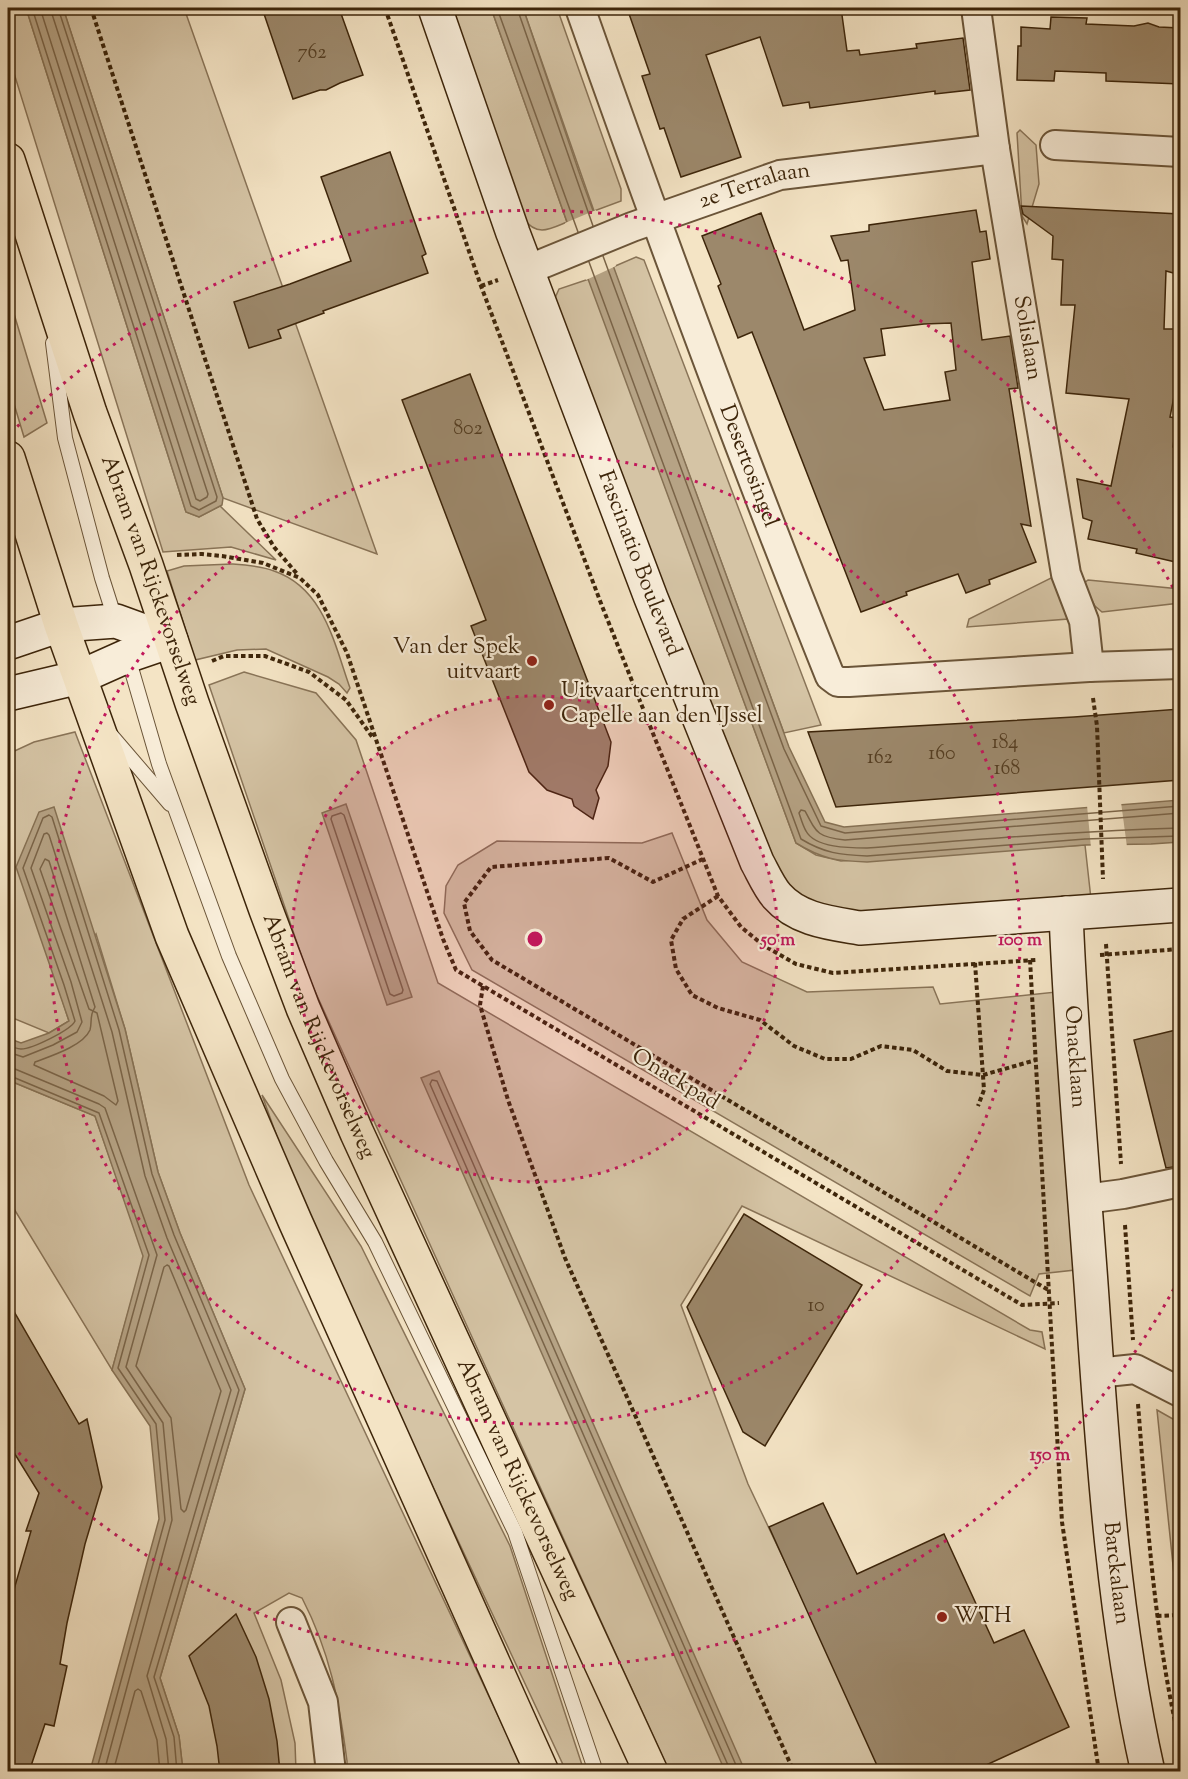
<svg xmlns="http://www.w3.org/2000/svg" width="1188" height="1779" font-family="'Sorts Mill Goudy',serif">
	<rect width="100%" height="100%" fill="#f4e4c5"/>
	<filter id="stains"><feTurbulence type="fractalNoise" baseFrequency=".00333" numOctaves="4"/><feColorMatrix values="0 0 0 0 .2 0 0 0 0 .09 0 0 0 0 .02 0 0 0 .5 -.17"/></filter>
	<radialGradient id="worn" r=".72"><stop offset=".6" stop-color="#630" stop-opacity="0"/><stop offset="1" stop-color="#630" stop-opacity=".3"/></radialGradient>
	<g fill="#d5c4a5" stroke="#897458" stroke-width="1.5">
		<path d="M 8,8 L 26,8 L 186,512 L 199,517 L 220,506 L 276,560 L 231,547 L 163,552 L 8,54 Z"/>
		<path d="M 63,8 L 184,8 L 377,554 L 223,498 Z"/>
		<path d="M 449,8 L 491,8 L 567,222 C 550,229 537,237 524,219 Z"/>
		<path d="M 523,8 L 557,8 L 621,189 L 621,201 L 594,211 Z"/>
		<path d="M 1020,130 L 1036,145 L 1039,184 L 1027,224 L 1022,216 L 1017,133 Z"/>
		<path d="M 636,257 L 644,260 L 821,725 L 784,733 L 613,267 Z"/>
		<path d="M 589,279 L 796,843 L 816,855 L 841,861 L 1085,845 L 1091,899 L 842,913 L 797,897 L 770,871 L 555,298 L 559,289 Z"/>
		<path d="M 8,294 L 47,423 L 24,437 L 8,384 Z"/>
		<path d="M 232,564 C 246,565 261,566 274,571 C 324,588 334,643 350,688 L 347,693 L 339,684 L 328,677 L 266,649 L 237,650 L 195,660 L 167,571 L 184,566 Z"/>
		<path d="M 1053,577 L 1068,619 L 967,627 L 969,619 Z"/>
		<path d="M 1088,580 L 1180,589 L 1180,603 L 1102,612 L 1095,606 L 1083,584 Z"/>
		<path d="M 244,672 L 316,693 L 356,740 L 438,983 L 1030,1330 L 1042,1332 L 1045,1349 L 742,1206 L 681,1305 L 748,1484 L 884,1771 L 669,1771 L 309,978 L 209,685 Z"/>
		<path d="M 75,732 L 249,1185 L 524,1771 L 347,1771 L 347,1761 C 339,1701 330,1652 302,1598 L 289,1593 L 254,1613 L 281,1680 L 295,1743 L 296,1771 L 183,1771 L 179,1736 L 160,1678 L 245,1389 L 180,1233 L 158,1172 L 125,1029 L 96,934 L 58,987 L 69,1021 L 49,1033 L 8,1016 L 8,754 L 34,742 Z"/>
		<path d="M 672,833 L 707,920 L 742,962 L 807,992 L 933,987 L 940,1004 L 1056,992 L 1075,1270 L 1039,1274 L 1030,1296 L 472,970 L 444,913 L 446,886 L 458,865 L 497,841 L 642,843 Z"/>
		<path d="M 8,1080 L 95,1116 L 144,1256 L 112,1370 L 8,1199 Z"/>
		<path d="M 262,1095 L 361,1246 L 510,1546 L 584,1771 L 566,1771 L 304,1212 Z"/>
		<path d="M 1157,1410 L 1180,1423 L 1180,1633 Z"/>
	</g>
	<g fill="#b6a385" stroke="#867154" stroke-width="1.5">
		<path d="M 26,8 L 63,8 L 223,498 L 222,505 L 199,517 L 186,512 Z"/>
		<path d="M 491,8 L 523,8 L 580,175 L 789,747 L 825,822 L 844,827 L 1180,800 L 1180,842 L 1151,844 L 1085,845 L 867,862 C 837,861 822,859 796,843 L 567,222 Z"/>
		<path d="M 346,804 L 412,997 L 387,1005 L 322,813 Z"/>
		<path d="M 54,807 L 125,1029 L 158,1172 L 180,1233 L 245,1389 L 160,1678 L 179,1736 L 183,1771 L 90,1771 L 159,1519 L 150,1426 L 112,1370 L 143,1256 L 95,1116 L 8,1080 L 8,1038 L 21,1043 L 49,1033 L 69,1021 L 16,867 L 39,812 Z"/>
		<path d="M 439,1071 L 745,1771 L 725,1771 L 421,1078 Z"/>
	</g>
	<g fill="#f4e4c5">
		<path d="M 596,210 L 616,266 L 586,280 L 565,223 Z"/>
		<path d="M 1121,802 L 1127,847 L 1091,848 L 1087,805 Z"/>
	</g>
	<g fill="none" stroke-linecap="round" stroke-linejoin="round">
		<g stroke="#7a6448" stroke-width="1.5">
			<path d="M 32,8 L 191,506 L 199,510 L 216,501 L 217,497 L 58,8"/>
			<path d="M 40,8 L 196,499 L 200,501 L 207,497 L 208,494 L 50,8"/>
			<path d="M 497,8 L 578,232"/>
			<path d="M 517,8 L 593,226"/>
			<path d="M 603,256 L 784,749 L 821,826 L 845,833 L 1180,806"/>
			<path d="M 589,262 L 801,839 C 824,853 840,855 867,856 L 1085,839 L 1180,836"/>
			<path d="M 341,813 L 344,815 L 403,990 L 402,993 L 394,996 L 390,994 L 331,819 L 332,816 Z"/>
			<path d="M 1180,813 L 845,840 C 818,837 817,834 805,811 L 801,810 L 799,813 C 801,819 803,826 806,831 C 815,848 850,848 867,848 C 971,840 1076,831 1180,828"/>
			<path d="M 45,859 L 49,861 L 95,1007 L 93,1011 L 89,1009 L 40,869 Z"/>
			<path d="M 93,1011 L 97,1013 L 118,1101 L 116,1105 L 104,1096 L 34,1065 L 35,1062 C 51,1056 83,1046 90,1030 C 92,1023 90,1017 93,1011 Z"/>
			<path d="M 8,1044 C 11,1046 17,1049 21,1049 C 32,1049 71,1030 75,1021 L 64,985 L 23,868 L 43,818 L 49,815 L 52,817 L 119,1030 L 152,1174 L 174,1235 L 239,1390 L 154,1677 L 174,1737 L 177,1772"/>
			<path d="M 8,1052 L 23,1057 L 53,1045 L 77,1032 L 82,1022 L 71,982 L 31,868 L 44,834 L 47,833 L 49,835 L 112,1032 L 145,1176 L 167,1238 L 231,1390 L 147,1676 L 166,1739 L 169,1772"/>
			<path d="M 8,1067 L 15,1069 L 99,1104 L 105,1108 L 157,1255 L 126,1367 L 163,1423 L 172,1520 L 104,1772"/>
			<path d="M 8,1075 L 99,1113 L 149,1255 L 118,1368 L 156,1424 L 165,1520 L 96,1772"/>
			<path d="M 167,1265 L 169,1266 L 221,1391 L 186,1510 L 184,1512 L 181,1509 L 171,1418 L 136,1366 L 164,1267 Z"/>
			<path d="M 113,1772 L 135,1691 L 138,1689 L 141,1691 L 157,1740 L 160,1772"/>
			<path d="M 731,1772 L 430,1084 L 432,1080 L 437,1081 L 739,1772"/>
		</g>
	</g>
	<g fill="#9c886b" stroke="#3d250a" stroke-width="1.5" fill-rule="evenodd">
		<path d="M 262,8 L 339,8 L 363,75 L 340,83 L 326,90 L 320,90 L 293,99 Z"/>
		<path d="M 627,8 L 841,8 L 847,51 L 859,50 L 860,55 L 917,48 L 916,44 L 963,38 L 970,90 L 935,94 L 935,91 L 810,108 L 809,102 L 783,106 L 760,37 L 706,55 L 741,157 L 681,177 L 664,128 L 660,129 L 642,76 L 650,74 Z"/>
		<path d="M 1051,17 L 1087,18 L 1086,24 L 1134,26 L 1148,23 L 1159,27 L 1180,28 L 1180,84 L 1106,81 L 1106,73 L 1055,71 L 1054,81 L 1017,80 L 1018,46 L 1021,46 L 1021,27 L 1050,29 Z"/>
		<path d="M 390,152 L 426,254 L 422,256 L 428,273 L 323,311 L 324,313 L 278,330 L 281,338 L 249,348 L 234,302 L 290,284 L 351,261 L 321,177 Z"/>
		<path d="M 1021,206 L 1180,214 L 1180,263 L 1177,263 L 1177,274 L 1166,271 L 1164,329 L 1180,329 L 1180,366 L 1170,417 L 1177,418 L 1173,447 L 1180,449 L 1180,563 L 1136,553 L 1137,549 L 1088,539 L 1092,521 L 1083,518 L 1077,479 L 1111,486 L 1129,399 L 1066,393 L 1075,305 L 1061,305 L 1063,260 L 1052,259 L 1053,236 L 1023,214 Z"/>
		<path d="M 976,210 L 980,232 L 986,231 L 990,259 L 972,262 L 982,340 L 1010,336 L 1018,388 L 1009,389 L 1031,526 L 1021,524 L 1036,562 L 989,580 L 990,584 L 966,593 L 958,574 L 906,592 L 907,595 L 861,612 L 752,332 L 738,338 L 718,286 L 721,284 L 702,236 L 761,213 L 804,330 L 855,310 L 848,260 L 841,261 L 831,236 L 869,231 L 869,225 ZM 951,323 L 956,370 L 945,372 L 950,400 L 884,410 L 864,358 L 885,355 L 881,329 L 924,324 Z"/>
		<path d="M 470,374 L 611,742 L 608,766 L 596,790 L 599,798 L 593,819 L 574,806 L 572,799 L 547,790 L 529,772 L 471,626 L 486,620 L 402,400 Z"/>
		<path d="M 1180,709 L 1180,780 L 836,807 L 808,732 L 1074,717 Z"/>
		<path d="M 1180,1029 L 1180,1166 L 1166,1168 L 1134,1040 Z"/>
		<path d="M 744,1214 L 862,1285 L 765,1446 L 743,1432 L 687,1307 Z"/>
		<path d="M 8,1301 L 79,1424 L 87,1419 L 102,1487 L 85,1544 L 67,1623 L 60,1664 L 67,1666 L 54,1726 L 45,1724 L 29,1772 L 8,1772 L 8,1610 L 31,1531 L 26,1531 L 39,1493 L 8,1443 Z"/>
		<path d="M 823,1503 L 857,1574 L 944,1534 L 994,1643 L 1024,1630 L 1069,1727 L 971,1772 L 880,1772 L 769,1527 Z"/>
		<path d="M 236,1614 L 256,1657 L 269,1699 L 277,1741 L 280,1772 L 220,1772 L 217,1746 L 209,1706 L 189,1656 Z"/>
	</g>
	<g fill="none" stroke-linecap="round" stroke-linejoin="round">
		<g stroke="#6b5539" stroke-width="16">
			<g id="lane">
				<path d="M 53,343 L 65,438 L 102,578 L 116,622"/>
				<path d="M 127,654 L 159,764 L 229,956 L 282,1079 L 326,1161 L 375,1242 L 515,1532 L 596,1772"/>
				<path d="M 110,734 L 170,804"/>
			</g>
		</g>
		<g stroke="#6b5539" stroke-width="32">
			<g id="street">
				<path id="s1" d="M 580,8 C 659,232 741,455 830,676 L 838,682 L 849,682 L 1089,667 L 1180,664"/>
				<path id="s2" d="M 976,8 L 995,149 L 1066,574 L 1084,621 L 1089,667"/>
				<path d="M 1055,145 L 1180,152"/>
				<path id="s3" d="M 527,270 L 632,227 L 780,175 L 995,149"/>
				<path d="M 1085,1199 L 1123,1194 L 1180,1182"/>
				<path d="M 1097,1373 L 1135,1369 L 1180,1392"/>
				<path d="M 291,1622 L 323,1702 L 331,1772"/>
			</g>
		</g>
		<g stroke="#3d250a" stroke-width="36">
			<g id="secondary">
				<path id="s4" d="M 435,8 L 513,233 L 651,598 L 757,862 C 763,873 769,887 777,896 C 798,920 831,923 860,928 L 1180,905"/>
				<path d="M 8,643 L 61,625 L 116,621 L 171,641"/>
				<path d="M 8,694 L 80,677 L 127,656 L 171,641"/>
				<path id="s5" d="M 1066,913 C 1071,1042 1083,1170 1092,1298 C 1103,1457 1113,1616 1148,1772"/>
			</g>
		</g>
		<g stroke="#3d250a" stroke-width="36">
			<g id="highway">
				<path id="s6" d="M 8,160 L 90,413 L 146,565 L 192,703 L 266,910 L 303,1008 L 357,1133 L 651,1772"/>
				<path d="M 8,458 L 61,625 L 172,936 L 295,1221 L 542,1772"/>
			</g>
		</g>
		<g stroke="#3d250a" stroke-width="4" stroke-dasharray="4.5 3" stroke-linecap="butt">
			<path d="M 91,8 L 257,519 L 274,547 L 298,575"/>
			<path d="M 385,8 L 481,286 L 602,606 L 718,896 L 741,927 L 763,945 L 796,964 L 833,973 L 1036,960"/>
			<path d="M 481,286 L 498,280"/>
			<path d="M 177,555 L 202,554 L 222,556 L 263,563 L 300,578 L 318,595 L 347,653 L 443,939 L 456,970 L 1022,1305 L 1059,1303"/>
			<path d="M 212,661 L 224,656 L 265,656 L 309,672 L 346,700 L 373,738"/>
			<path d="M 1093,698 L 1097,726 L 1103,879"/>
			<path d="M 703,859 L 653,882 L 609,858 L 491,867 L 464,903 L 470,931 L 492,960 L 1050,1291"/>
			<path d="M 718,896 L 683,919 L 671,940 L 676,969 L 692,995 L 718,1008 L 760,1020 L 794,1046 L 825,1059 L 851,1059 L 881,1046 L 913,1050 L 947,1071 L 983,1075 L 1036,1060"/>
			<path d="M 1106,944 L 1121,1164"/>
			<path d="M 1100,955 L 1180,949"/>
			<path d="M 1030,960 L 1062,1522 L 1099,1772"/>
			<path d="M 975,963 L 984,1090 L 978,1106"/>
			<path d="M 483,986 L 480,1005 L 508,1100 L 565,1258 L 794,1772"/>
			<path d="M 1125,1225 L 1133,1340"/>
			<path d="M 1138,1404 C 1147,1518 1154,1633 1180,1744"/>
			<path d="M 1157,1616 L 1180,1615"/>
		</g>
		<use href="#lane" stroke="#f8edd9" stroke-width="14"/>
		<use href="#street" stroke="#f8edd9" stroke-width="28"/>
		<use href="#secondary" stroke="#f8edd9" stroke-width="33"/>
		<use href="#highway" stroke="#f4e4c5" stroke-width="33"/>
	</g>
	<circle cx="535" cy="939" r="243" fill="#c2185b" fill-opacity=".12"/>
	<g fill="none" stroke="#c2185b" stroke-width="3" stroke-dasharray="3 6">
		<circle cx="535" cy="939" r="243"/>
		<circle cx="535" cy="939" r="485"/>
		<path d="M1178 1281A728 728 0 0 1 11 1445M11 433A728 728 0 0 1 1178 597"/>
	</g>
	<g fill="#8f2418" stroke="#f8edd9" stroke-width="2">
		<circle cx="532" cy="661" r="6"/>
		<circle cx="549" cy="705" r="6"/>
		<circle cx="942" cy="1617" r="6"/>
	</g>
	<g text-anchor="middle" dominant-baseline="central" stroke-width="4.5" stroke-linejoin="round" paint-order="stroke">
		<g font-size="20" fill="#553e22">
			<text x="312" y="53">762</text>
			<text x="468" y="429">802</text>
			<text x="1005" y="743">184</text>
			<text x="942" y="754">160</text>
			<text x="880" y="758">162</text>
			<text x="1007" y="769">168</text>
			<text x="816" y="1306">10</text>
		</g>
		<g font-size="22" fill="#3d250a" stroke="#f8edd9">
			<text stroke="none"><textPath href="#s3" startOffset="243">2e Terralaan</textPath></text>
			<text stroke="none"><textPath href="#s2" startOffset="334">Solislaan</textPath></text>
			<text stroke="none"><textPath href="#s1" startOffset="488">Desertosingel</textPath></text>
			<text stroke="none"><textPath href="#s4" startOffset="592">Fascinatio Boulevard</textPath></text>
			<text stroke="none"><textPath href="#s6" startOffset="444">Abram van Rijckevorselweg</textPath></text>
			<text stroke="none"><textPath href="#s6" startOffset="930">Abram van Rijckevorselweg</textPath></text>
			<text stroke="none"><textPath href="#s5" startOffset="144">Onacklaan</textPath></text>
			<text transform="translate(675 1080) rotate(31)">Onackpad</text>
			<text stroke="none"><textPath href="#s6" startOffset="1416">Abram van Rijckevorselweg</textPath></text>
			<text stroke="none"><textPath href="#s5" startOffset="662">Barckalaan</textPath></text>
		</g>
		<g font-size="22" fill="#3d250a" stroke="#f8edd9" text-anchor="start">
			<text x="520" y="648" text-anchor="end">Van der Spek<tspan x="520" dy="25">uitvaart</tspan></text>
			<text x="561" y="692">Uitvaartcentrum<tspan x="561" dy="25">Capelle aan den IJssel</tspan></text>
			<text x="954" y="1617">WTH</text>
		</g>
	</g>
	<circle cx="535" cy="939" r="9" fill="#c2185b" stroke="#f8edd9" stroke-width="3"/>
	<g font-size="18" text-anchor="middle" font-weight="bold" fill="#c2185b" stroke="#f8edd9" stroke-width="4.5" stroke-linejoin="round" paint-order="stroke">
		<text x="778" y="945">50 m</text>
		<text x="1020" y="945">100 m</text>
		<text x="1050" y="1460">150 m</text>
	</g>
	<rect width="1188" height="1779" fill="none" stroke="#f4e4c5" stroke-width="30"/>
	<rect x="9" y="9" width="1170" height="1761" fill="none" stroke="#3d250a" stroke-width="3"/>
	<rect x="15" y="15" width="1158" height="1749" fill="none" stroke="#3d250a" stroke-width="1.5"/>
	<rect width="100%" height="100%" filter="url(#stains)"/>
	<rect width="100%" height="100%" fill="url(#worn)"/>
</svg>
